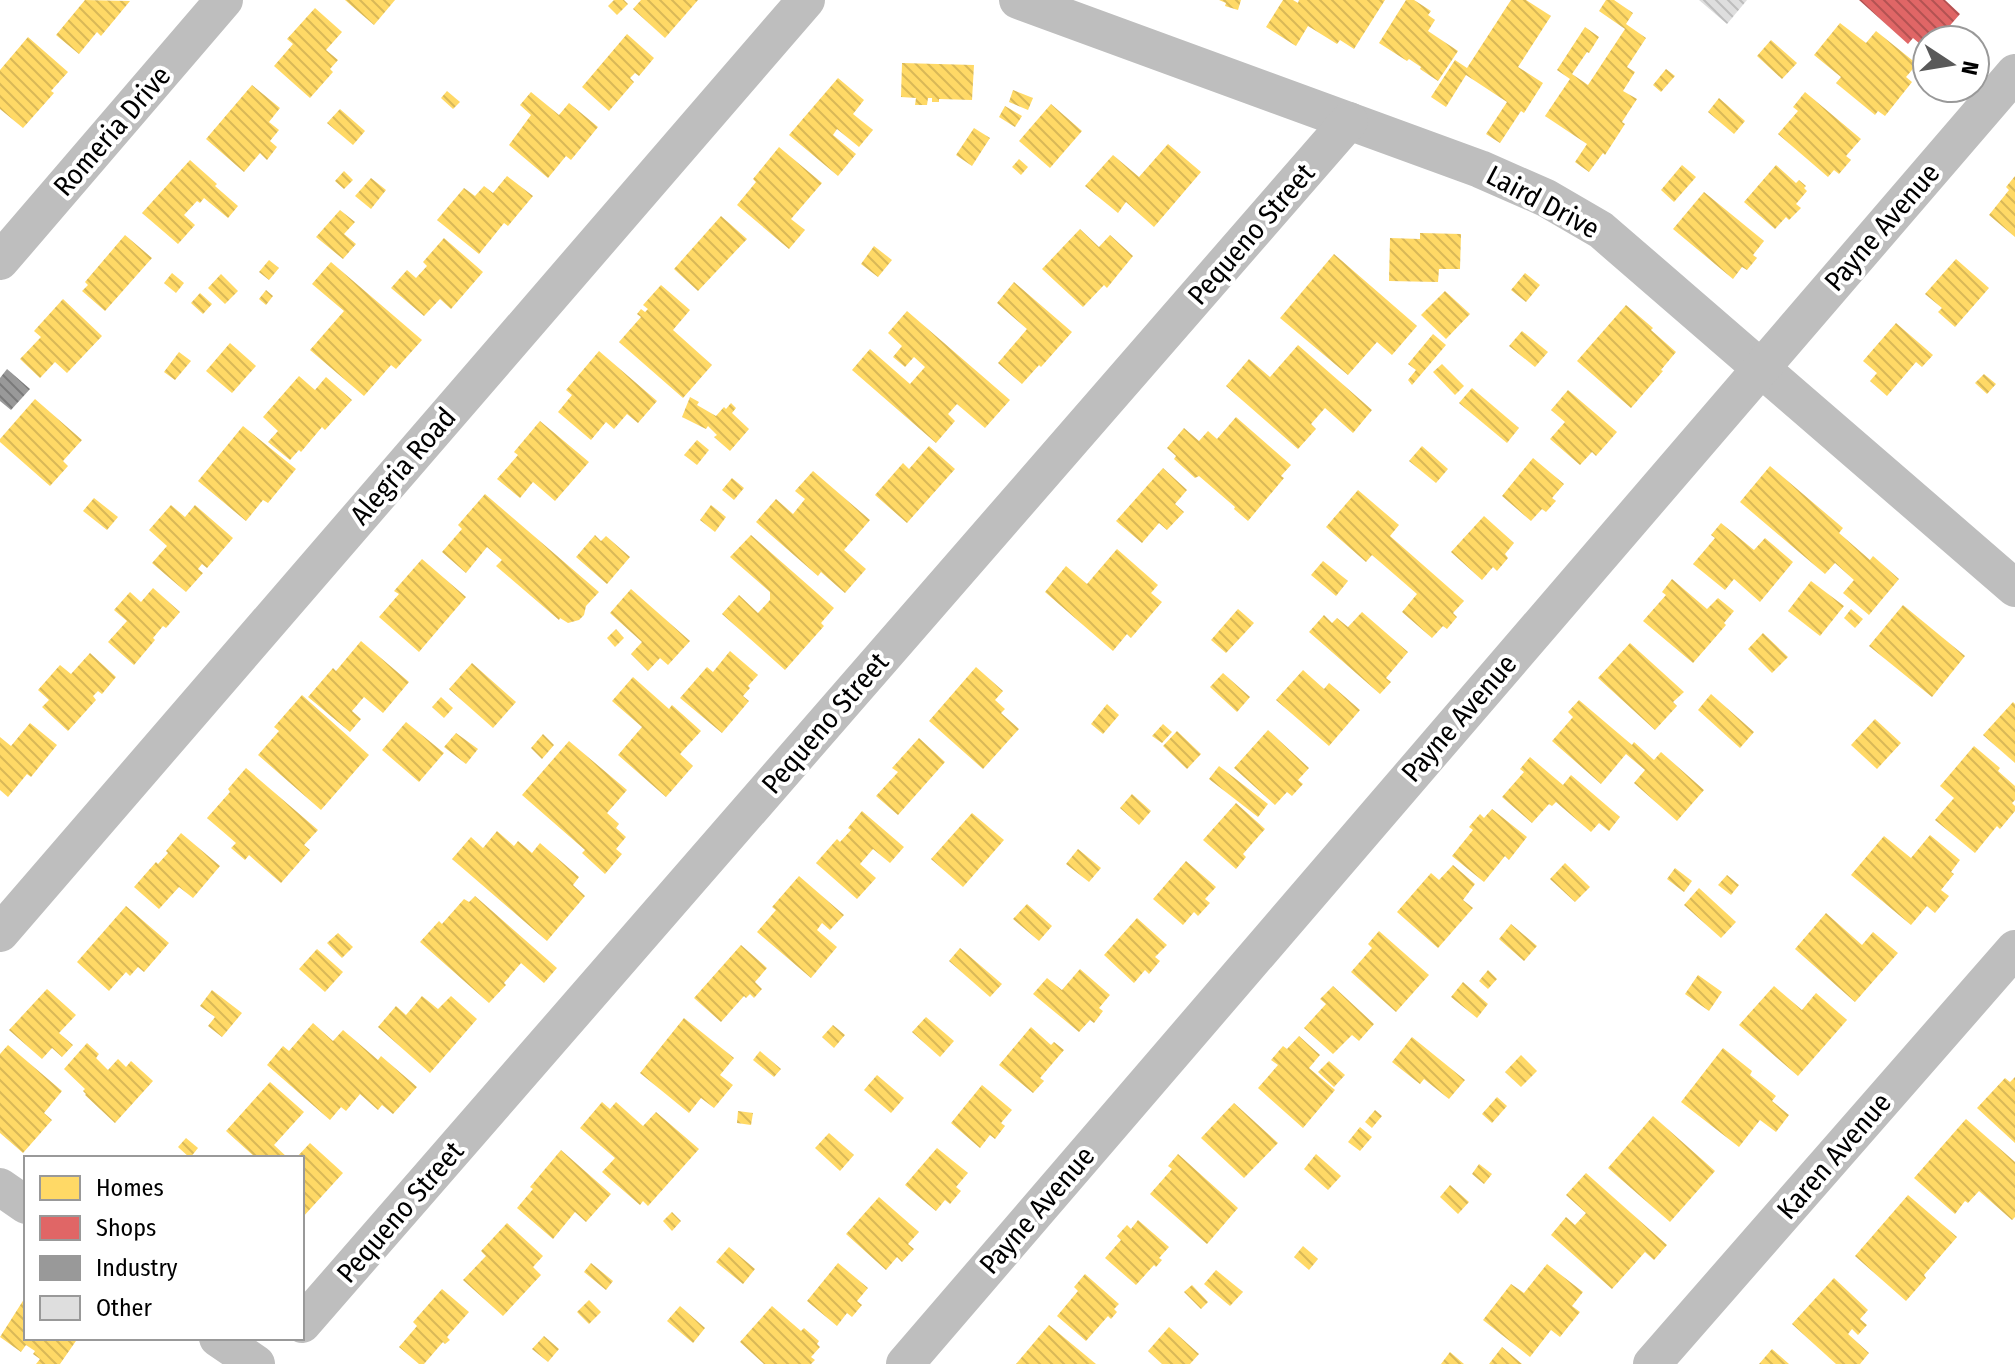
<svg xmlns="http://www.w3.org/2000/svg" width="2015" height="1364" font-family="'Fira Sans Condensed',sans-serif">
	<defs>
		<pattern id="homes-back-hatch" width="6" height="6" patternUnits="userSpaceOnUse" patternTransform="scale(2)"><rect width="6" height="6" fill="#ffd966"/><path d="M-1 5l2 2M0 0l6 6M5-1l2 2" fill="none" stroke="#d9b857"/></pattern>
		<pattern id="shops-back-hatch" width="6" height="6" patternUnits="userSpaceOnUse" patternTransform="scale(2)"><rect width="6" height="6" fill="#e06666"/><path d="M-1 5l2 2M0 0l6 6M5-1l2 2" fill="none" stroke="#b35252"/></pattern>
		<pattern id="industry-back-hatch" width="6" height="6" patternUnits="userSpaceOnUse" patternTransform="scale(2)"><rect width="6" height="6" fill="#999"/><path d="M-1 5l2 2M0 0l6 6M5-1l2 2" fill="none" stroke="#7a7a7a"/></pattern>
		<pattern id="building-back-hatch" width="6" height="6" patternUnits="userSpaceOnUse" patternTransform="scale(2)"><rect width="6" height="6" fill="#dedede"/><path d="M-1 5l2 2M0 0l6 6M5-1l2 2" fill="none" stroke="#bdbdbd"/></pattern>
	</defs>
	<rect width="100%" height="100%" fill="#fff"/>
	<g fill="url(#homes-back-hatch)">
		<path d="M 85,0 L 130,1 L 101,36 L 97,32 L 79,54 L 56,35 Z"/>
		<path d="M 345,0 L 395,0 L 374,25 Z"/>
		<path d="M 614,0 L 624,0 L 628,4 L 617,15 L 608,6 Z"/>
		<path d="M 641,0 L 698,0 L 665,38 L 633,9 Z"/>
		<path d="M 1219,0 L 1241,0 L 1238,10 L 1225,6 L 1226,3 Z"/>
		<path d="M 1283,0 L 1293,0 L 1298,3 L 1299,0 L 1385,0 L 1354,49 L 1340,40 L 1337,44 L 1308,26 L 1296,46 L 1266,27 Z"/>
		<path d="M 1406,0 L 1414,0 L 1431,11 L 1428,15 L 1435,20 L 1428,31 L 1458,51 L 1438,81 L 1420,69 L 1421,67 L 1409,59 L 1407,61 L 1379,43 Z"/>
		<path d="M 1511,0 L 1526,0 L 1551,16 L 1518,67 L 1543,83 L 1524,113 L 1521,111 L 1500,143 L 1486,134 L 1507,102 L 1466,75 L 1446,107 L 1431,97 L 1455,60 L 1467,68 Z"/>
		<path d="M 1606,0 L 1614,0 L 1633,13 L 1626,24 L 1646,38 L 1627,67 L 1635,72 L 1623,91 L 1637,99 L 1622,122 L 1625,124 L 1605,155 L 1603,153 L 1589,172 L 1575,162 L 1587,144 L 1545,116 L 1570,79 L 1557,70 L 1585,27 L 1599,37 L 1589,53 L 1587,52 L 1572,74 L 1588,85 L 1625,29 L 1599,11 Z"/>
		<path d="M 315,8 L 342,32 L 326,50 L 338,60 L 330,69 L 333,72 L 310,98 L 274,66 L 293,44 L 287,39 Z"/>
		<path d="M 1840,23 L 1866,43 L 1876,31 L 1917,64 L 1906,77 L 1912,82 L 1885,116 L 1878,111 L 1875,115 L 1836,83 L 1841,77 L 1814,55 Z"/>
		<path d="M 627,34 L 654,58 L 639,76 L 635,73 L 630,78 L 634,82 L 609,111 L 582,87 Z"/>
		<path d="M 28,37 L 68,72 L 51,91 L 54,93 L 23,128 L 0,109 L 0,70 Z"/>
		<path d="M 1771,40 L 1797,63 L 1782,79 L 1757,56 Z"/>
		<path d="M 902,63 L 974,65 L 972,100 L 939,99 L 939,102 L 932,102 L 932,98 L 928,98 L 927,105 L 915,105 L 916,98 L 901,97 Z"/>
		<path d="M 1666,69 L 1675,76 L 1661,92 L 1653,85 Z"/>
		<path d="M 838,78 L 864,100 L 853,114 L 873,130 L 859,147 L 837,129 L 833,135 L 856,154 L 838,176 L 789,135 Z"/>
		<path d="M 252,85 L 280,108 L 269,122 L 279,130 L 270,141 L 277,147 L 267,160 L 260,153 L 244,172 L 206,139 Z"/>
		<path d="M 1013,90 L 1033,98 L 1028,110 L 1009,102 Z"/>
		<path d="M 447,91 L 460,102 L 453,109 L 441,98 Z"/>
		<path d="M 531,92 L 559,115 L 569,103 L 598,127 L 571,160 L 566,156 L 548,178 L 509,145 L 531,115 L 520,105 Z"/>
		<path d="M 1805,92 L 1861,139 L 1846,156 L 1851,160 L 1839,174 L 1834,170 L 1828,177 L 1778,134 L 1798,111 L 1793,107 Z"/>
		<path d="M 1719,98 L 1745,121 L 1734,134 L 1708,112 Z"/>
		<path d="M 1051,104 L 1082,131 L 1050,168 L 1019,141 Z"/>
		<path d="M 1005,106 L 1022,116 L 1015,127 L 999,117 Z"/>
		<path d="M 340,109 L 365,131 L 353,145 L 327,123 Z"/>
		<path d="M 974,128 L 990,138 L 972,166 L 956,155 Z"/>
		<path d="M 1168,144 L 1201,172 L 1154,227 L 1126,202 L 1118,213 L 1085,186 L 1113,155 L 1139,177 Z"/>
		<path d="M 779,147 L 822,183 L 791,219 L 805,230 L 789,249 L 737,205 L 756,182 L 753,179 Z"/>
		<path d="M 1019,159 L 1028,167 L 1021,175 L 1012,167 Z"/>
		<path d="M 190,160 L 217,184 L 215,186 L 238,206 L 228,218 L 204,198 L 200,203 L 197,201 L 184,215 L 195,225 L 178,244 L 142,213 Z"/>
		<path d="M 1682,165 L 1696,177 L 1674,202 L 1661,190 Z"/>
		<path d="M 1776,165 L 1796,183 L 1799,180 L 1806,186 L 1804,188 L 1807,191 L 1796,204 L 1801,208 L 1789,220 L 1786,217 L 1775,229 L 1744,202 Z"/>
		<path d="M 344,171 L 353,180 L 344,189 L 335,181 Z"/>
		<path d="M 507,176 L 533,196 L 508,226 L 504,223 L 479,254 L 437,220 L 464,188 L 475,196 L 484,186 L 493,193 Z"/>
		<path d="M 2015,176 L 2015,237 L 1989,215 L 2009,190 L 2006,187 Z"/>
		<path d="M 371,178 L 386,190 L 371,209 L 355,196 Z"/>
		<path d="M 1704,192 L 1764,241 L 1753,255 L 1757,258 L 1747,270 L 1742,267 L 1733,279 L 1673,229 Z"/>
		<path d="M 340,210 L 355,222 L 344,234 L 356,244 L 343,259 L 316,237 Z"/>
		<path d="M 721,216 L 747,239 L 698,291 L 674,269 Z"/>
		<path d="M 1080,229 L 1099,247 L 1110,235 L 1133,256 L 1107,288 L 1104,285 L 1083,307 L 1042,269 Z"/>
		<path d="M 1420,233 L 1461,234 L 1460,269 L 1439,269 L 1438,282 L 1389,281 L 1390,238 L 1420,239 Z"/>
		<path d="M 125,235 L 152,258 L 105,311 L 82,291 L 88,285 L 85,282 Z"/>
		<path d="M 444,238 L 483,272 L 451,309 L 440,299 L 424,316 L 391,288 L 407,270 L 416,278 L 427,266 L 423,262 Z"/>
		<path d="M 874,246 L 892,260 L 878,277 L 861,264 Z"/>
		<path d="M 1334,254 L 1417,326 L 1392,355 L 1377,342 L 1348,375 L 1280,318 Z"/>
		<path d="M 1956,259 L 1989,288 L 1955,327 L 1938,312 L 1942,308 L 1925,294 Z"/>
		<path d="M 269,260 L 279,268 L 269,280 L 259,272 Z"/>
		<path d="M 331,262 L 422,340 L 396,369 L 391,365 L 364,396 L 310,350 L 344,311 L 312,284 Z"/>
		<path d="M 172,273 L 184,283 L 176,293 L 164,283 Z"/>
		<path d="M 1525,273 L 1540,285 L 1526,302 L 1511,290 Z"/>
		<path d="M 221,274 L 238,291 L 225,304 L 208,288 Z"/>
		<path d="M 1014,282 L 1072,332 L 1041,367 L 1039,365 L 1022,384 L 998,363 L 1027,329 L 997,303 Z"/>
		<path d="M 661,285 L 690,310 L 673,330 L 712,365 L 683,398 L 619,342 L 641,317 L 637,314 L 641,309 L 645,312 L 648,309 L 643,305 Z"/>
		<path d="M 266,290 L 273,296 L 266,305 L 259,299 Z"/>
		<path d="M 1445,291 L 1470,314 L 1446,339 L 1421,315 Z"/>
		<path d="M 200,293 L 212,304 L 203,314 L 191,303 Z"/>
		<path d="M 63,299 L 102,336 L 67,373 L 55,362 L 40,378 L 20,359 L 41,337 L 34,331 Z"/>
		<path d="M 1626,305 L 1653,328 L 1651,330 L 1676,352 L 1661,370 L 1663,371 L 1631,408 L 1577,361 Z"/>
		<path d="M 907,311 L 1010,400 L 985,428 L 957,404 L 948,414 L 955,421 L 936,443 L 852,370 L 870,349 L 910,384 L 925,367 L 914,357 L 905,367 L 893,357 L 902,346 L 888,333 Z"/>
		<path d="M 1896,323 L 1933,355 L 1922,367 L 1916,362 L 1887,396 L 1870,381 L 1877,373 L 1863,361 Z"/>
		<path d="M 1522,331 L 1548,352 L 1535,367 L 1509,346 Z"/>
		<path d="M 1433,334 L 1446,345 L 1412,385 L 1408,380 L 1416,370 L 1408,364 Z"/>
		<path d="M 230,343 L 256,366 L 232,393 L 206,371 Z"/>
		<path d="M 1298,345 L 1372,410 L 1353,433 L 1325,408 L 1311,424 L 1316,429 L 1298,449 L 1226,386 L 1249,359 L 1270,377 Z"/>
		<path d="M 599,351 L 657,401 L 638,423 L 627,414 L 614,429 L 606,422 L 591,440 L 558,412 L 572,395 L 566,390 Z"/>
		<path d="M 179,352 L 191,361 L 175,380 L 164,372 Z"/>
		<path d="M 1442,364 L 1464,386 L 1455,395 L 1433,372 Z"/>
		<path d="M 1984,374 L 1996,384 L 1987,394 L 1975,383 Z"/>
		<path d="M 299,376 L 315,390 L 326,377 L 352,400 L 325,430 L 322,427 L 301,452 L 299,450 L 290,460 L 268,442 L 278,431 L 263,417 Z"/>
		<path d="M 1472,388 L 1519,428 L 1507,443 L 1459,403 Z"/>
		<path d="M 1568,390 L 1617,432 L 1596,456 L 1592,452 L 1580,465 L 1550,439 L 1565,422 L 1551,410 Z"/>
		<path d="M 690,397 L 699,402 L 697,405 L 716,416 L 724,407 L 726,409 L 731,403 L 736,408 L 732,413 L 749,429 L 730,451 L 714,437 L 717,435 L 708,426 L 706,429 L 682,417 Z"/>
		<path d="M 35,399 L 82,440 L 63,461 L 68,466 L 50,486 L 0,442 L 0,439 Z"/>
		<path d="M 1236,417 L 1291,465 L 1281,476 L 1284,478 L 1248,521 L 1234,509 L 1235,507 L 1199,476 L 1195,478 L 1174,459 L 1176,456 L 1167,448 L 1184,428 L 1199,441 L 1208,431 L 1217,439 Z"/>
		<path d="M 540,421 L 589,462 L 555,501 L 533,482 L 520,498 L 497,479 L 518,455 L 514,452 Z"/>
		<path d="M 243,426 L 296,469 L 268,503 L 263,500 L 246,521 L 198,481 Z"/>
		<path d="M 697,440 L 709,450 L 697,465 L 684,455 Z"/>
		<path d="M 929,446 L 955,469 L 907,523 L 875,495 L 903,463 L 909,469 Z"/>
		<path d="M 1422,446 L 1448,469 L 1436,483 L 1409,461 Z"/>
		<path d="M 1533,458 L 1564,484 L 1552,498 L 1556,501 L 1546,512 L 1542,509 L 1531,521 L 1502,496 Z"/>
		<path d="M 1770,466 L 1843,528 L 1839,533 L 1870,560 L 1873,556 L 1899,579 L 1869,615 L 1843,593 L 1854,580 L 1835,563 L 1825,574 L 1740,502 Z"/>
		<path d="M 1163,468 L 1187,490 L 1175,504 L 1184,512 L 1167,530 L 1159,523 L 1142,543 L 1116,521 Z"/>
		<path d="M 813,471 L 870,520 L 844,550 L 866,569 L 845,593 L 821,572 L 818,576 L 756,522 L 776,499 L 793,514 L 805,499 L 795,491 Z"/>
		<path d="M 732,478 L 744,488 L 734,500 L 722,490 Z"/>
		<path d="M 1358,490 L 1399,525 L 1390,536 L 1464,601 L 1453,613 L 1457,617 L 1447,629 L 1443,626 L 1432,638 L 1402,612 L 1417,594 L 1372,555 L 1366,562 L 1326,527 Z"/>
		<path d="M 485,494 L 599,592 L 586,606 L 584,615 L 579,620 L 568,623 L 560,618 L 559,620 L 496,566 L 502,560 L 487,547 L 466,573 L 442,552 L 462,529 L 458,525 Z"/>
		<path d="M 94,498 L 118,517 L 107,530 L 83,511 Z"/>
		<path d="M 171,505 L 185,517 L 195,505 L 233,538 L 207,568 L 202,564 L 198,569 L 203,573 L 186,592 L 152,563 L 167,546 L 149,530 Z"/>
		<path d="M 711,505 L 726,517 L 715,532 L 700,520 Z"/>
		<path d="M 1484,516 L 1514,543 L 1505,554 L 1508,558 L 1503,564 L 1497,571 L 1493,567 L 1482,580 L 1451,552 Z"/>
		<path d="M 1721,523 L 1754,550 L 1765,538 L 1793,562 L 1760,602 L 1734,579 L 1725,590 L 1693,564 L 1715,538 L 1711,535 Z"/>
		<path d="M 595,535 L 601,541 L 606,536 L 630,557 L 607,584 L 576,557 Z"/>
		<path d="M 751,535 L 834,608 L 821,623 L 824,626 L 785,670 L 722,614 L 739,595 L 758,613 L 770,600 L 770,592 L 730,557 Z"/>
		<path d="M 1117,549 L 1158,585 L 1151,593 L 1162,602 L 1131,638 L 1127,634 L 1113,651 L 1045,592 L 1066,566 L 1087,584 Z"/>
		<path d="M 422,559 L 466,597 L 419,652 L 379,617 L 399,594 L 394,591 Z"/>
		<path d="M 1323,561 L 1348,581 L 1336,596 L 1311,575 Z"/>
		<path d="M 1672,579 L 1707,609 L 1718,598 L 1734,611 L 1724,623 L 1726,625 L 1693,663 L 1643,621 L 1666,595 L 1662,592 Z"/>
		<path d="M 1811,581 L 1844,606 L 1820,636 L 1788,611 Z"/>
		<path d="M 153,588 L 180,612 L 166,628 L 163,626 L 153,638 L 155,640 L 134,665 L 108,642 L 127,621 L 114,610 L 130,592 L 141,602 Z"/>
		<path d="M 631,589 L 690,641 L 668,665 L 660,658 L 648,671 L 631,654 L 642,642 L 610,613 Z"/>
		<path d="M 1903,605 L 1965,656 L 1932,697 L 1869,646 Z"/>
		<path d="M 1238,609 L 1254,623 L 1226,653 L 1211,640 Z"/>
		<path d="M 1851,609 L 1863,619 L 1855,628 L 1844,618 Z"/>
		<path d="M 1362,612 L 1408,652 L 1386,678 L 1391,682 L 1380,694 L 1309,632 L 1324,615 L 1332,623 L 1337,618 L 1348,627 Z"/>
		<path d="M 616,629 L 624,638 L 615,647 L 607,638 Z"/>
		<path d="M 1763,633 L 1788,657 L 1772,673 L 1748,649 Z"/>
		<path d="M 361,641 L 409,682 L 383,713 L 364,697 L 352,711 L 361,719 L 350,732 L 308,697 L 333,668 L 336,671 Z"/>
		<path d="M 1630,643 L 1684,692 L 1673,702 L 1677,706 L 1655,730 L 1598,678 Z"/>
		<path d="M 730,651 L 758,675 L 748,686 L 750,688 L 743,696 L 749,701 L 722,733 L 680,698 L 707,667 L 713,672 Z"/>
		<path d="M 90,653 L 116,677 L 102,694 L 98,691 L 93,696 L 96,700 L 68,731 L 42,707 L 49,700 L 38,690 L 60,665 L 71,674 Z"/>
		<path d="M 472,663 L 516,702 L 493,728 L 449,689 Z"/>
		<path d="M 976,667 L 1003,691 L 995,700 L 1005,709 L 1001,713 L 1019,729 L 983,769 L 929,721 Z"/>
		<path d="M 1303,670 L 1324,689 L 1329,683 L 1360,710 L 1329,746 L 1276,700 Z"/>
		<path d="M 1223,673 L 1250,697 L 1237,712 L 1210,687 Z"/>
		<path d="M 633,677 L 669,709 L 672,705 L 701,731 L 680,754 L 693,766 L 666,797 L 618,755 L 642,727 L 612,701 Z"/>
		<path d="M 1711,694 L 1754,732 L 1740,748 L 1698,710 Z"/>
		<path d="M 302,695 L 369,755 L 321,810 L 258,755 L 279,731 L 274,727 Z"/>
		<path d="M 441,697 L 453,708 L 444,718 L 432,707 Z"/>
		<path d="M 1579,700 L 1632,745 L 1634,742 L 1654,760 L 1661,752 L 1704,790 L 1677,821 L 1634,783 L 1645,770 L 1626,754 L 1601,784 L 1552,741 L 1573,717 L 1568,712 Z"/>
		<path d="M 2013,702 L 2015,704 L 2015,763 L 1983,735 Z"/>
		<path d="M 1107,704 L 1119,715 L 1103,734 L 1091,724 Z"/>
		<path d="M 1875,719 L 1901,743 L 1877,769 L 1851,745 Z"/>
		<path d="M 406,722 L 444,753 L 419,782 L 382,750 Z"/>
		<path d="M 30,723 L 57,745 L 31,777 L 27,774 L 8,797 L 0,790 L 0,737 L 11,746 Z"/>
		<path d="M 1163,724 L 1172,732 L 1162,743 L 1152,736 Z"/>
		<path d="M 1268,730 L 1309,768 L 1298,780 L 1303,784 L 1292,796 L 1287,792 L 1275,805 L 1234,768 Z"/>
		<path d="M 1177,731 L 1201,754 L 1187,769 L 1163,746 Z"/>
		<path d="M 456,733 L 478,749 L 466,764 L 444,747 Z"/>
		<path d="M 543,734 L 554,745 L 542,759 L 531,748 Z"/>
		<path d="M 919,738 L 945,762 L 898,815 L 876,796 L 898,772 L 892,768 Z"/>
		<path d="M 569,741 L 627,790 L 607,813 L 619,824 L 616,828 L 626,837 L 616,849 L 622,854 L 605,874 L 582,853 L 585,850 L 522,795 Z"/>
		<path d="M 1974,746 L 2000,768 L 1998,771 L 2015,786 L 2015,800 L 2012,803 L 2015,806 L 2015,811 L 2000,829 L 1997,826 L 1975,853 L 1935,820 L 1954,798 L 1940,786 Z"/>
		<path d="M 1530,757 L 1563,785 L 1571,775 L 1620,817 L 1609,831 L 1599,823 L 1591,832 L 1556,802 L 1552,806 L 1549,804 L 1532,823 L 1502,797 L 1524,772 L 1520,769 Z"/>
		<path d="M 1219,766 L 1268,804 L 1258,817 L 1209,779 Z"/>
		<path d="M 246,768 L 318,830 L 304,845 L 310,850 L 281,883 L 249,855 L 245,860 L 231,848 L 236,843 L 207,818 L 230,792 L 228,789 Z"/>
		<path d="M 1132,794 L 1151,811 L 1139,825 L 1120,808 Z"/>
		<path d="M 1236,803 L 1265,829 L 1243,854 L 1246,857 L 1236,869 L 1203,840 Z"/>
		<path d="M 1492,809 L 1527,837 L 1509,860 L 1505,856 L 1484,882 L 1452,856 L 1473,830 L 1469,827 L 1480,814 L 1484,818 Z"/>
		<path d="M 862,811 L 904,847 L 890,863 L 873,849 L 860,864 L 876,878 L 857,899 L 816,863 L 837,839 L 840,842 L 851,830 L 848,828 Z"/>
		<path d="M 972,813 L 1004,840 L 963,887 L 931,859 Z"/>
		<path d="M 497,831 L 514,846 L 518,841 L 532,853 L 540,843 L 579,877 L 573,885 L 585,896 L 547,941 L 452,859 L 471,837 L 483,848 Z"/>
		<path d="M 181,833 L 220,866 L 193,898 L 179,887 L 159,909 L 134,887 L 156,862 L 158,864 L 168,853 L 166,851 Z"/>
		<path d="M 1930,835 L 1960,860 L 1951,872 L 1954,874 L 1941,890 L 1949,896 L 1935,913 L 1927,906 L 1911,925 L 1851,875 L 1884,836 L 1911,858 Z"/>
		<path d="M 1078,849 L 1101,868 L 1089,882 L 1066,864 Z"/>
		<path d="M 1186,861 L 1216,887 L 1205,899 L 1210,903 L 1198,916 L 1194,912 L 1183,925 L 1153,899 Z"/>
		<path d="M 1565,863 L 1590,887 L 1575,902 L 1550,879 Z"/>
		<path d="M 1453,865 L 1475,884 L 1463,900 L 1473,908 L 1438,948 L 1397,912 L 1431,873 L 1439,880 Z"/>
		<path d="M 1675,868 L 1692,881 L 1684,892 L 1667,879 Z"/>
		<path d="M 1727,875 L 1739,885 L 1731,895 L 1718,885 Z"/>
		<path d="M 799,876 L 844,915 L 830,930 L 822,923 L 817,930 L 837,947 L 811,978 L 757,932 L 776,910 L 772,907 Z"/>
		<path d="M 1699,888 L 1736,922 L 1721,938 L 1684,905 Z"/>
		<path d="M 475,896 L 557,968 L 544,983 L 521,963 L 504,983 L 506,985 L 489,1003 L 420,942 L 439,921 L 442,924 L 464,899 L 469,902 Z"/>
		<path d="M 1027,904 L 1052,926 L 1039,941 L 1013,919 Z"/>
		<path d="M 126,906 L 169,943 L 144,972 L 138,967 L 130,976 L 126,972 L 109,991 L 77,962 Z"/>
		<path d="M 1826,913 L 1862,945 L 1873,932 L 1898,953 L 1855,1002 L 1795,949 Z"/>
		<path d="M 1137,918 L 1167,945 L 1155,957 L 1160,961 L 1149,974 L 1145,970 L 1134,983 L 1104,955 Z"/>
		<path d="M 1511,924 L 1537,946 L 1524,961 L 1499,939 Z"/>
		<path d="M 1379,931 L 1429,975 L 1396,1012 L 1351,972 L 1372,948 L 1368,944 Z"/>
		<path d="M 338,933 L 353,947 L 342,958 L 327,943 Z"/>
		<path d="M 741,945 L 767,968 L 755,982 L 762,989 L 754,998 L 750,994 L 746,998 L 744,996 L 721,1022 L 694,998 Z"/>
		<path d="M 960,948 L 1002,984 L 990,997 L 949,961 Z"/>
		<path d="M 317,949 L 343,972 L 325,992 L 299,969 Z"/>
		<path d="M 1080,969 L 1110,995 L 1099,1008 L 1103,1011 L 1094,1023 L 1090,1020 L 1079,1032 L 1033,994 L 1047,978 L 1062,990 Z"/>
		<path d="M 1488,970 L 1497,979 L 1488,989 L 1479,981 Z"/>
		<path d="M 1698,975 L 1722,992 L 1709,1011 L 1685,994 Z"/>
		<path d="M 1463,982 L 1488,1004 L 1477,1018 L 1451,997 Z"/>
		<path d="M 1333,986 L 1374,1024 L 1359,1041 L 1352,1035 L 1333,1054 L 1304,1028 L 1326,1004 L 1320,999 Z"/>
		<path d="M 1774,986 L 1802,1010 L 1816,993 L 1847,1020 L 1798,1076 L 1739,1025 Z"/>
		<path d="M 47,989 L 76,1015 L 59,1033 L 73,1045 L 62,1057 L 52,1048 L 42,1059 L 9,1030 Z"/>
		<path d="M 212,990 L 242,1013 L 222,1037 L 208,1026 L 215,1017 L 200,1006 Z"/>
		<path d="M 422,996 L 438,1009 L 451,996 L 477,1019 L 430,1073 L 378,1027 L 396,1006 L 406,1015 Z"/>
		<path d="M 926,1017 L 954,1041 L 940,1057 L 912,1032 Z"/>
		<path d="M 684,1018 L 734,1058 L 720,1075 L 733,1085 L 714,1108 L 701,1098 L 689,1113 L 640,1073 Z"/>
		<path d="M 313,1023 L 333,1041 L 343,1030 L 378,1060 L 381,1056 L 417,1087 L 393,1114 L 382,1105 L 378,1110 L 360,1094 L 346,1111 L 341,1107 L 330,1120 L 267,1065 L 283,1046 L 289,1051 Z"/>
		<path d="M 833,1025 L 845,1035 L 834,1048 L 822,1037 Z"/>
		<path d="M 1031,1027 L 1051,1045 L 1054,1042 L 1064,1050 L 1040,1078 L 1044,1081 L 1033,1093 L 999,1065 Z"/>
		<path d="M 1299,1036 L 1320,1055 L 1309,1068 L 1335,1090 L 1303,1128 L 1258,1088 L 1278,1065 L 1271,1060 L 1283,1046 L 1287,1049 Z"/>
		<path d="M 1412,1037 L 1465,1080 L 1449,1099 L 1424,1079 L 1420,1084 L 1392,1062 Z"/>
		<path d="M 87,1043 L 99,1054 L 96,1058 L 108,1070 L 118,1059 L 126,1067 L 131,1061 L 153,1081 L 115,1123 L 85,1095 L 86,1094 L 83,1091 L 85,1089 L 64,1069 Z"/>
		<path d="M 8,1045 L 62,1091 L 44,1113 L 52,1120 L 23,1153 L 0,1133 L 0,1054 Z"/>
		<path d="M 1723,1048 L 1752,1071 L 1750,1075 L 1776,1096 L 1772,1101 L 1789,1115 L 1776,1132 L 1760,1120 L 1739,1147 L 1681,1102 Z"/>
		<path d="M 760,1051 L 781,1069 L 774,1077 L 753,1060 Z"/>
		<path d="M 1521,1055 L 1537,1071 L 1521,1087 L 1505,1072 Z"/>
		<path d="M 1329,1061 L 1345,1075 L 1334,1087 L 1318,1072 Z"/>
		<path d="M 877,1075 L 904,1098 L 891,1113 L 864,1090 Z"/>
		<path d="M 2015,1077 L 2015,1143 L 1977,1108 L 2005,1078 L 2010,1082 Z"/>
		<path d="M 270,1082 L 304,1112 L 274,1145 L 288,1158 L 256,1158 L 226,1131 Z"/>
		<path d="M 982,1085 L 1012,1110 L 1001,1123 L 1005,1126 L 995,1139 L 990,1135 L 980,1148 L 951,1123 Z"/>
		<path d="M 1497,1097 L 1507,1106 L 1492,1123 L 1482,1114 Z"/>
		<path d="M 602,1102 L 610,1109 L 616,1102 L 643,1126 L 656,1112 L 699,1149 L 648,1206 L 643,1201 L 640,1205 L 602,1172 L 615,1158 L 580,1128 Z"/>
		<path d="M 1234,1103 L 1278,1143 L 1244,1178 L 1201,1138 Z"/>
		<path d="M 1375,1110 L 1382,1116 L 1372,1128 L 1365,1122 Z"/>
		<path d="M 738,1111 L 753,1113 L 751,1125 L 737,1123 Z"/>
		<path d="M 1653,1116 L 1715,1171 L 1670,1222 L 1608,1168 Z"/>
		<path d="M 1966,1119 L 2015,1162 L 2015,1217 L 2012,1220 L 1979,1191 L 1968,1203 L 1965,1201 L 1955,1214 L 1914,1178 Z"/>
		<path d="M 1360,1127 L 1372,1137 L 1360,1151 L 1348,1142 Z"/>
		<path d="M 829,1133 L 854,1155 L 840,1171 L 815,1148 Z"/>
		<path d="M 186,1138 L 198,1148 L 190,1158 L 178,1147 Z"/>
		<path d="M 310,1143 L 343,1173 L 302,1218 L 302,1158 L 296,1158 Z"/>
		<path d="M 937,1148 L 968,1173 L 956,1187 L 961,1191 L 950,1204 L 945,1200 L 936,1211 L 905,1185 Z"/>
		<path d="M 561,1150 L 611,1194 L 586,1222 L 575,1212 L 553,1239 L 517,1208 L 533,1189 L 530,1187 Z"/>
		<path d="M 1178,1154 L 1238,1208 L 1207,1244 L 1150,1194 L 1172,1169 L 1168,1166 Z"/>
		<path d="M 1316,1154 L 1341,1176 L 1328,1190 L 1304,1169 Z"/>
		<path d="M 1479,1164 L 1492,1174 L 1484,1184 L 1472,1174 Z"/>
		<path d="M 1586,1173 L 1667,1245 L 1654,1260 L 1645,1252 L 1612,1289 L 1551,1235 L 1566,1217 L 1575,1225 L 1586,1213 L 1566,1195 Z"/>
		<path d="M 1450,1185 L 1469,1202 L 1458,1214 L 1440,1197 Z"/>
		<path d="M 1908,1195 L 1957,1237 L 1924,1275 L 1926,1278 L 1906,1301 L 1855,1256 Z"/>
		<path d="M 879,1197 L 919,1232 L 908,1244 L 914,1249 L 902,1262 L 897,1257 L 886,1270 L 846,1234 Z"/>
		<path d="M 672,1212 L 681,1221 L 672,1231 L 663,1221 Z"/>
		<path d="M 1138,1220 L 1169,1247 L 1159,1258 L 1162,1260 L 1156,1267 L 1154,1265 L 1136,1285 L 1105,1258 L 1121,1240 L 1117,1236 L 1127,1225 L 1131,1229 Z"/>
		<path d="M 507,1223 L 543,1256 L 533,1267 L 541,1275 L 503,1316 L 463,1280 L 486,1256 L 481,1251 Z"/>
		<path d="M 1303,1246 L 1318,1259 L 1309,1270 L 1294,1257 Z"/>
		<path d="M 729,1247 L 755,1269 L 743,1284 L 716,1262 Z"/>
		<path d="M 591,1263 L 613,1281 L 606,1290 L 584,1272 Z"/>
		<path d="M 838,1263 L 868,1288 L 857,1301 L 862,1305 L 852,1317 L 847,1313 L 837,1326 L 807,1301 Z"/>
		<path d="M 1547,1264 L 1583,1292 L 1572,1306 L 1580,1312 L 1560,1337 L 1551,1330 L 1530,1357 L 1483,1320 L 1511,1284 L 1524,1293 Z"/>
		<path d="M 1216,1270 L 1243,1292 L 1230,1306 L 1204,1284 Z"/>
		<path d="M 1085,1274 L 1119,1304 L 1114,1309 L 1117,1312 L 1111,1319 L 1108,1316 L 1086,1341 L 1057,1316 L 1078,1291 L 1074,1287 Z"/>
		<path d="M 1834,1278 L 1868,1310 L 1860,1319 L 1867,1325 L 1858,1335 L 1852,1329 L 1848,1334 L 1869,1353 L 1860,1364 L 1836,1364 L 1792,1324 Z"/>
		<path d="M 1192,1285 L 1208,1302 L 1201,1309 L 1184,1292 Z"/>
		<path d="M 442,1289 L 469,1312 L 447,1337 L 450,1340 L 445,1344 L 443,1342 L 424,1364 L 419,1364 L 399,1347 L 417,1326 L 413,1322 Z"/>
		<path d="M 26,1296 L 26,1338 L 78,1338 L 60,1364 L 36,1364 L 40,1359 L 33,1354 L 35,1351 L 26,1345 L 21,1352 L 0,1337 Z"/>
		<path d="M 589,1300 L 601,1312 L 589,1324 L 577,1312 Z"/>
		<path d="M 680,1306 L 705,1328 L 693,1343 L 667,1321 Z"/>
		<path d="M 772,1306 L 801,1331 L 804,1328 L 819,1341 L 817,1344 L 820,1347 L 811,1357 L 815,1360 L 811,1364 L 764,1364 L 740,1342 Z"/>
		<path d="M 1049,1325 L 1096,1364 L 1016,1364 Z"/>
		<path d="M 1169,1327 L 1199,1354 L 1190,1364 L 1162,1364 L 1148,1351 Z"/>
		<path d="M 544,1336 L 559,1349 L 548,1362 L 532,1349 Z"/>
		<path d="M 1502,1347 L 1522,1364 L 1489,1364 Z"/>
		<path d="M 1772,1349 L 1789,1364 L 1759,1364 Z"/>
		<path d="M 1450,1352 L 1464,1364 L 1441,1364 Z"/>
	</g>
	<path fill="url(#shops-back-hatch)" d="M 1859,0 L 1945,0 L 1960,14 L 1939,38 L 1941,40 L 1927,40 L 1927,50 L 1913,38 L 1908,44 Z"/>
	<path fill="url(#industry-back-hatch)" d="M 7,369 L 30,389 L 11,410 L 0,401 L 0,378 Z"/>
	<path fill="url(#building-back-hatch)" d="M 1699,0 L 1747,0 L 1727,24 Z"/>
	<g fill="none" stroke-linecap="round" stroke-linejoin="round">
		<g stroke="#bebebe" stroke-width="38">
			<path d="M 1018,0 L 1480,169 L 1546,198 L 1601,230 L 2015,588"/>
			<path d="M 0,261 L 224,0"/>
			<path d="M 0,933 L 806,0"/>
			<path d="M 0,1187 L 26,1205"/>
			<path d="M 302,1324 L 1349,121"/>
			<path d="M 218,1338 L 256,1364"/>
			<path d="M 905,1364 L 2015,73"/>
			<path d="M 1652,1364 L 2015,949"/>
		</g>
	</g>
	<g text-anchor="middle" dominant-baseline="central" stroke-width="8" stroke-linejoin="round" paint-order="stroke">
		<g font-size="28" fill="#000" stroke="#fff">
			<text transform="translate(112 131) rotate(-49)">Romeria Drive</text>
			<text transform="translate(1543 202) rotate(28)">Laird Drive</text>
			<text transform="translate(1882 227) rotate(-49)">Payne Avenue</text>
			<text transform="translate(1251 234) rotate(-49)">Pequeno Street</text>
			<text transform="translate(403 466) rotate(-49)">Alegria Road</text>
			<text transform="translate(1459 718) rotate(-49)">Payne Avenue</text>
			<text transform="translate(825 723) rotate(-49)">Pequeno Street</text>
			<text transform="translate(1834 1156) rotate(-49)">Karen Avenue</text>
			<text transform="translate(1037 1210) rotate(-49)">Payne Avenue</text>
			<text transform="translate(400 1212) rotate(-49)">Pequeno Street</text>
		</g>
	</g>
	<rect x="24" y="1156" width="280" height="184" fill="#ffffff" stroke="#999999" stroke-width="2"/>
	<rect x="40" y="1176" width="40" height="24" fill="#ffd966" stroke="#999999" stroke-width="2"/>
	<text x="96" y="1196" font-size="24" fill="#000000">Homes</text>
	<rect x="40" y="1216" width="40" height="24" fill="#e06666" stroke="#999999" stroke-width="2"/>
	<text x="96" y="1236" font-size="24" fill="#000000">Shops</text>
	<rect x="40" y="1256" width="40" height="24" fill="#999999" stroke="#999999" stroke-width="2"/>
	<text x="96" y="1276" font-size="24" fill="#000000">Industry</text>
	<rect x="40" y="1296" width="40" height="24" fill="#dedede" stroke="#999999" stroke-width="2"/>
	<text x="96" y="1316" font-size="24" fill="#000000">Other</text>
	<g transform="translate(1951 64) rotate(102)"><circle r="38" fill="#ffffff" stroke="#999999" stroke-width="2"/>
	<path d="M0-6L14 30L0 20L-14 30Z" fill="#595959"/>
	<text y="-12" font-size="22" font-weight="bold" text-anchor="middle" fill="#000000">N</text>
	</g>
</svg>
